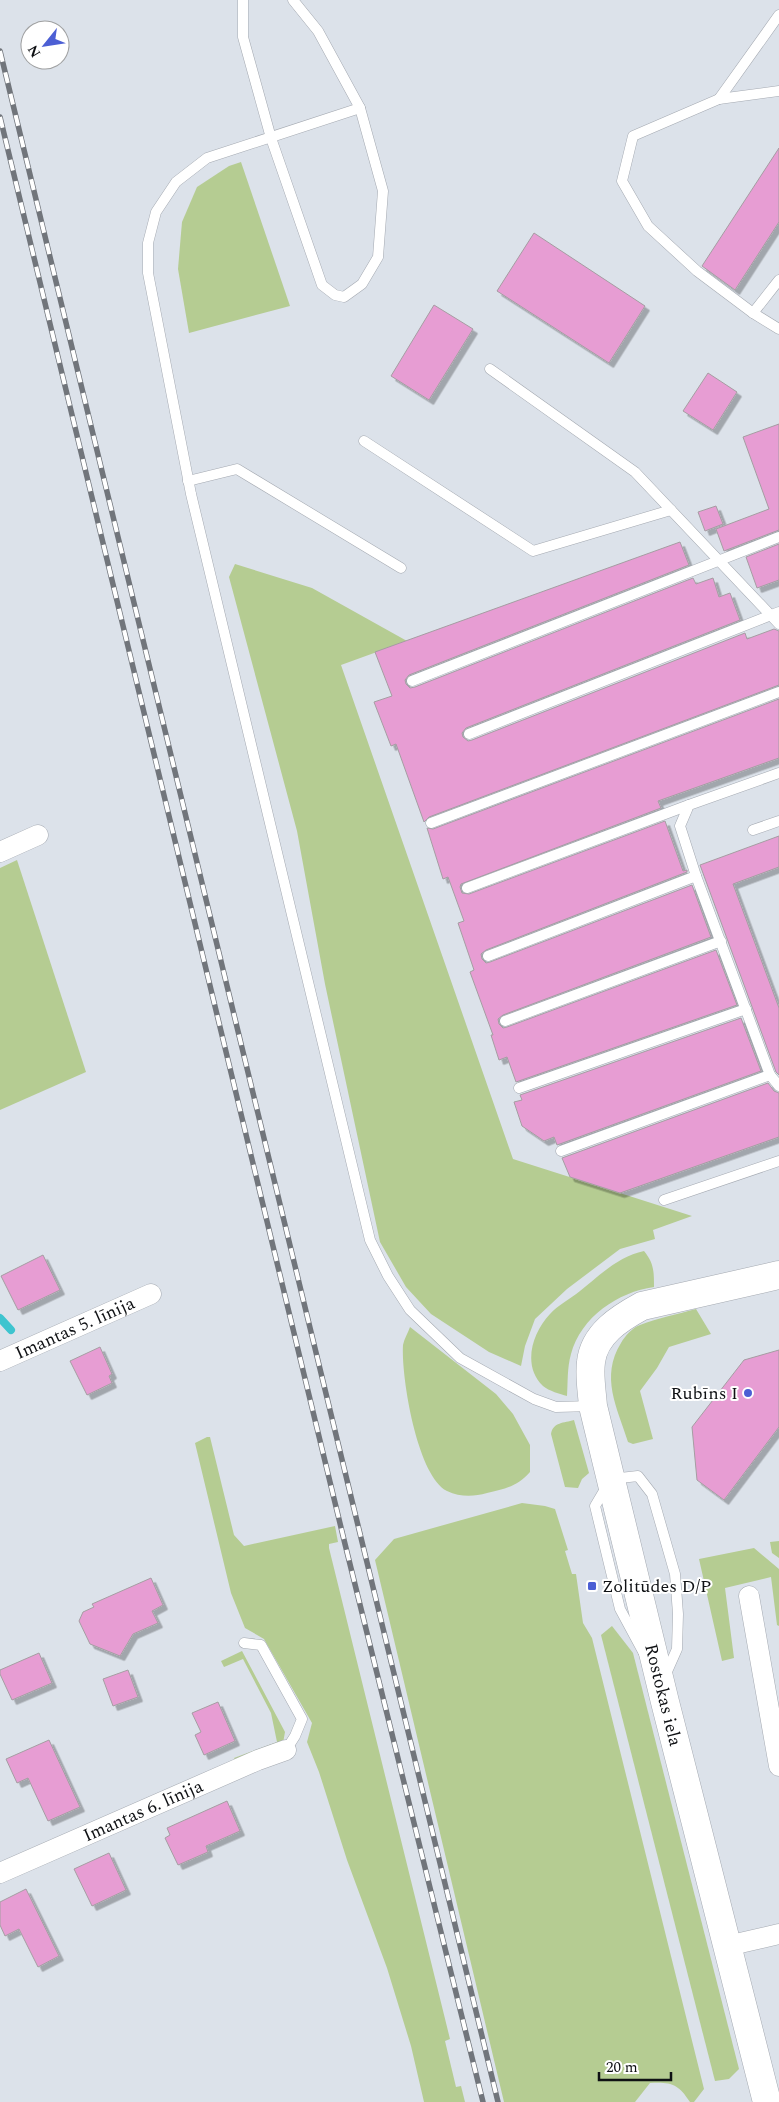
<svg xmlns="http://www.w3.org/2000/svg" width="779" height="2102" font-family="Spectral,serif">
	<defs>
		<filter id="shadow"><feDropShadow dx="4.5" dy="4.5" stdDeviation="0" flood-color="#0004"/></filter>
	</defs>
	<rect width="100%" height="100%" fill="#dce2ea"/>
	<g fill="#b5cc92">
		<path d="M 241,162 L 290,306 L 189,333 L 178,269 L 182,222 L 197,187 L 229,166 Z"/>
		<path d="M 235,564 L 312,588 L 407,641 L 341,665 L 513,1159 L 692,1216 L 653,1230 L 655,1239 L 620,1249 L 567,1289 L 535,1319 L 525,1346 L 521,1366 L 489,1352 L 431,1314 L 406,1287 L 380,1242 L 325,984 L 297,831 L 229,577 Z"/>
		<path d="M 17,860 L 86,1072 L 0,1110 L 0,868 Z"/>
		<path d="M 644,1251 C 654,1263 654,1272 654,1287 C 618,1292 581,1317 571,1354 C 567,1368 568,1382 567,1396 C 560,1394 549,1391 543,1386 C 522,1366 532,1333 550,1314 C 558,1305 570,1299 580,1291 C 600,1275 619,1256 644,1251 Z"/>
		<path d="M 696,1309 L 711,1334 L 669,1347 L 657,1368 L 640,1391 L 653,1439 L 633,1444 L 628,1442 C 617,1407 600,1377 621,1343 C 625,1336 632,1328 640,1325 C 658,1318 678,1314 696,1309 Z"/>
		<path d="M 410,1327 L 496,1394 L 513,1414 L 530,1445 L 530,1472 C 518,1486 505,1489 487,1493 C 473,1497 460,1497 447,1491 C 417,1476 401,1376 403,1345 C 404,1339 408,1333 410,1327 Z"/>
		<path d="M 574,1420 L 589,1473 L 582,1479 L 578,1488 L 565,1487 L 551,1434 C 553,1422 564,1423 574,1420 Z"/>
		<path d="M 207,1437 L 210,1437 L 234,1535 L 244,1546 L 335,1526 L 338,1542 L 329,1544 L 329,1548 L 450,2039 L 445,2041 L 456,2087 L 461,2086 L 465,2102 L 424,2102 L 411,2046 L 387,1968 L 347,1860 L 319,1772 L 307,1742 L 312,1723 L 264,1639 L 245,1628 L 231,1593 L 195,1443 Z"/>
		<path d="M 522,1503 L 545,1506 L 555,1509 L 568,1550 L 565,1551 L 572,1574 L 576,1574 L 583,1623 L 592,1638 L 704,2089 L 694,2102 L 690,2102 C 678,2084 672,2082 650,2083 L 635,2102 L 504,2102 L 375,1560 L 394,1539 Z"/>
		<path d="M 779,1541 L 779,1558 L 772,1553 L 770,1542 Z"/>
		<path d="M 754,1548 L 779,1569 L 779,1626 L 777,1625 L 771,1577 L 725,1588 L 734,1658 L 722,1661 L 699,1559 Z"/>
		<path d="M 612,1626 L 633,1653 L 739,2069 L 729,2079 L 715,2081 L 601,1635 Z"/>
		<path d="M 242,1651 L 285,1732 L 283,1743 L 236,1762 L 234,1758 L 277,1742 L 271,1713 L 243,1659 L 224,1667 L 221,1661 Z"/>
	</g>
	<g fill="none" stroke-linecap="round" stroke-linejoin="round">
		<path stroke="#3ec4cf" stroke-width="8" d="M 0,1318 L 11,1330"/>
	</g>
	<g fill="#e79dd3" stroke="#a59da2" filter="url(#shadow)">
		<path d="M 779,148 L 779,222 L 735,290 L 702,266 Z"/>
		<path d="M 534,233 L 645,306 L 609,363 L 497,291 Z"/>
		<path d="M 434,305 L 473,329 L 429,400 L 391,376 Z"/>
		<path d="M 708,373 L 737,392 L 713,430 L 683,411 Z"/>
		<path d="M 779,424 L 779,530 L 724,551 L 716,529 L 769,509 L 743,437 Z"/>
		<path d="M 716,506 L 723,524 L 705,531 L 698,512 Z"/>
		<path d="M 680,542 L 689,565 L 409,675 L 405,680 L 406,684 L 410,688 L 415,687 L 693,578 L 696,584 L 713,578 L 719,597 L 730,593 L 740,620 L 466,728 L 462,733 L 463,737 L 468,741 L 472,740 L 745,633 L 747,639 L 774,629 L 779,631 L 779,685 L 429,817 L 424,822 L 396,744 L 391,746 L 374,702 L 392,696 L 375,652 Z"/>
		<path d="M 779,544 L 779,580 L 757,588 L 746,557 Z"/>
		<path d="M 779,699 L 779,758 L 658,801 L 661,808 L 461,884 L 460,887 L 462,893 L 469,894 L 665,821 L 683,871 L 687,870 L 687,872 L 486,950 L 481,954 L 482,959 L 486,963 L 490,962 L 692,885 L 711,937 L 503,1015 L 498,1019 L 499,1024 L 503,1028 L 507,1027 L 716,950 L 737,1005 L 516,1082 L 507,1057 L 499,1060 L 491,1035 L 493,1035 L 470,972 L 474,970 L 458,923 L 464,921 L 448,877 L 443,879 L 427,828 L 433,829 Z"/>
		<path d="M 779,836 L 779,867 L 733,884 L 779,1008 L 779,1075 L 776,1072 L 700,865 Z"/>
		<path d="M 741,1018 L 761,1071 L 557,1145 L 554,1137 L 544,1141 L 522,1126 L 514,1102 L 522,1100 L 520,1095 Z"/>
		<path d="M 768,1083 L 774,1091 L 779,1093 L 779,1137 L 620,1193 L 570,1177 L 562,1158 Z"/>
		<path d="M 43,1255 L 60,1290 L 18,1310 L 1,1276 Z"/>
		<path d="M 100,1347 L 112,1374 L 109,1376 L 112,1383 L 87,1395 L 70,1361 Z"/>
		<path d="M 779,1350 L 779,1427 L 724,1500 L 697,1480 L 692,1427 L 744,1360 Z"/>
		<path d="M 151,1578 L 163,1605 L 152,1611 L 158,1623 L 133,1634 L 120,1656 L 90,1644 L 79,1621 L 83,1612 L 94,1607 L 92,1604 Z"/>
		<path d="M 39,1653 L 52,1683 L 12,1700 L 0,1674 L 0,1670 Z"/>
		<path d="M 128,1670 L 138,1697 L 113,1706 L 103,1679 Z"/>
		<path d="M 218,1702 L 235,1741 L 204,1755 L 195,1735 L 201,1732 L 192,1713 Z"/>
		<path d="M 49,1740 L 80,1807 L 48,1821 L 28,1778 L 17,1783 L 6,1759 Z"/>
		<path d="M 227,1801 L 240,1831 L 206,1846 L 208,1852 L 178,1865 L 165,1838 L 170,1835 L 167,1828 Z"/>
		<path d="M 109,1853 L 126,1890 L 92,1906 L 74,1869 Z"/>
		<path d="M 26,1889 L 59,1956 L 38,1967 L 19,1929 L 5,1936 L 0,1925 L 0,1902 Z"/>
	</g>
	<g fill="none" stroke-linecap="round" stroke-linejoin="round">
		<g stroke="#a4a9b1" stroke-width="11">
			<g id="lane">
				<path d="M 243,0 L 243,37 L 271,138 L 322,285 L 335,295 L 344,297 L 362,284 L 378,257 L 383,191 L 360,108 L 318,31 L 293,0"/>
				<path d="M 779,91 L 719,99 L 633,136 L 622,181 L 648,226 L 697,271 L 753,313 L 779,329"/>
				<path d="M 719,99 L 779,15"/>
				<path d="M 360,108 L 207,158 L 176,182 L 156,212 L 148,243 L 148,273 L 191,494 L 370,1240 L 388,1276 L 410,1310 L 460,1358 L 534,1399 L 556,1407 L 592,1406"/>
				<path d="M 753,313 L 779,280"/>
				<path d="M 490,369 L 635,472 L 779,624"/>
				<path d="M 364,441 L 533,551 L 671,510"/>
				<path d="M 188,481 L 237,469 L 401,568"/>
				<path d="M 412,681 L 779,537"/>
				<path d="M 469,734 L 779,612"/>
				<path d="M 431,823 L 779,692"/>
				<path d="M 753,830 L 779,821"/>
				<path d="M 467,888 L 689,805"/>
				<path d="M 488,956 L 696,876"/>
				<path d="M 505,1021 L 721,941"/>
				<path d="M 770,1075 L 779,1086"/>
				<path d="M 519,1088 L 746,1009"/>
				<path d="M 561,1151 L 770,1075 L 696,876 L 680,826 L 689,805 L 779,773"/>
				<path d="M 664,1200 L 779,1161"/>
				<path d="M 638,1476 L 652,1494 L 675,1574 L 678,1614 L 677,1649 L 661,1685 L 620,1609 L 595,1506 L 611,1479 Z"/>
				<path d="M 244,1643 L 261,1645 L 302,1719 L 295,1736 L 286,1750"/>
			</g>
		</g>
		<g stroke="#a4a9b1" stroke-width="21">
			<g id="street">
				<path d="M 0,852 L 38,835"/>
				<path id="s1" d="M 0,1361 L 151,1294"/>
				<path d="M 749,1596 L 779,1766"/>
				<path id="s2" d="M 0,1873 L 258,1760 L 286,1750"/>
				<path d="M 727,1946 L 779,1934"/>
			</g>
		</g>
		<g stroke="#a4a9b1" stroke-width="29">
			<path id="secondary" d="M 767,2102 L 665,1702 L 593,1406 C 592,1392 589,1376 591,1362 C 594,1334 620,1318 642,1306 L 779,1275"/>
		</g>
		<use href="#lane" stroke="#fff" stroke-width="10"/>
		<use href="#street" stroke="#fff" stroke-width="20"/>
		<use href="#secondary" stroke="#fff" stroke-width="28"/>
		<g stroke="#71757b" stroke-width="5.5">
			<g id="rail">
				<path d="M 0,51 L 498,2102"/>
				<path d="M 0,117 L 345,1544 L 483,2102"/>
			</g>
		</g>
		<use href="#rail" stroke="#fff" stroke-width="4" stroke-dasharray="11" stroke-linecap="butt"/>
	</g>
	<g fill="#4c5fd4" stroke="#fff" stroke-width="2">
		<circle cx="748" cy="1393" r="5"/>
		<rect x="587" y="1581" width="10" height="10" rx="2.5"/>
	</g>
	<g text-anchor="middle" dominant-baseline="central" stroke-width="4" stroke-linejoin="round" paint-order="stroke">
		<g font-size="18" fill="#0f1114" stroke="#fff">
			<text stroke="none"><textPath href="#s1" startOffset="82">Imantas 5. līnija</textPath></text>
			<text transform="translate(663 1695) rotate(76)">Rostokas iela</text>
			<text stroke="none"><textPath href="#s2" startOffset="156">Imantas 6. līnija</textPath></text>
		</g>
		<g font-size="18" fill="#0f1114" stroke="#fff" text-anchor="end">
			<text x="738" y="1393">Rubīns I</text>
			<text x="602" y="1586" text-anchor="start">Zolitūdes D/P</text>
		</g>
	</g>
	<g transform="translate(45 45) rotate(240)"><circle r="24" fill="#ffffff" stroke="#9fa0a1"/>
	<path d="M0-4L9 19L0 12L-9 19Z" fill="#4c5fd4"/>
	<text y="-8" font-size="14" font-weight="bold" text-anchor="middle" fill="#0f1114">N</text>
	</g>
	<path d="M599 2072v8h72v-8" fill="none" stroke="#0f1114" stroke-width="2.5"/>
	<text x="606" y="2072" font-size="15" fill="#0f1114" stroke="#ffffff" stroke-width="4" paint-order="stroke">20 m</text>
</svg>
